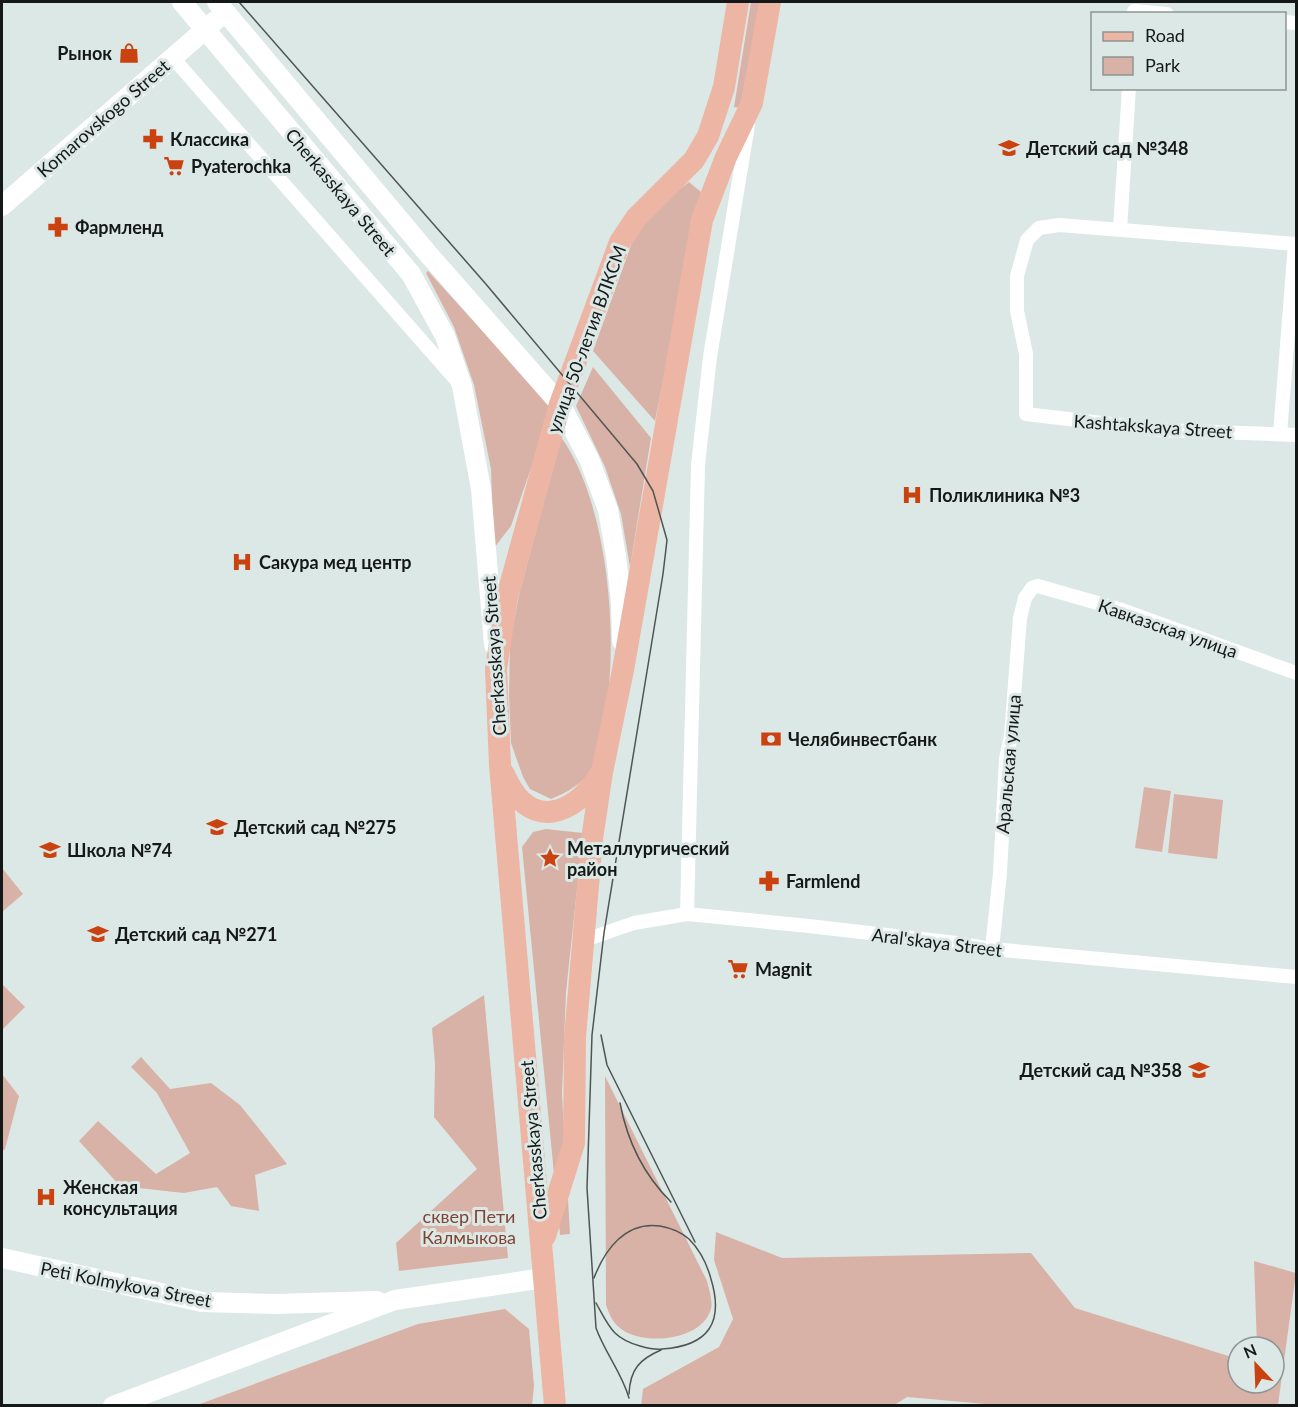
<svg xmlns="http://www.w3.org/2000/svg" width="1298" height="1407" font-family="Lato,sans-serif">
	<rect width="100%" height="100%" fill="#dce8e5"/>
	<g fill="#d9b2a7">
		<path d="M 751,2 L 760,2 L 740,108 L 734,107 Z"/>
		<path d="M 689,182 L 701,192 L 655,421 L 593,351 L 633,240 L 656,208 Z"/>
		<path d="M 428,271 L 552,408 L 511,526 L 494,548 L 491,469 L 474,385 L 454,327 L 426,273 Z"/>
		<path d="M 593,367 L 651,438 L 630,567 L 621,514 L 605,467 L 576,406 Z"/>
		<path d="M 561,437 C 611,507 622,658 600,740 C 598,749 597,763 592,770 C 582,784 566,793 551,799 L 530,789 L 523,777 L 511,743 L 509,695 L 510,643 L 519,595 Z"/>
		<path d="M 1144,787 L 1171,791 L 1162,852 L 1135,848 Z"/>
		<path d="M 1174,794 L 1223,800 L 1217,859 L 1168,853 Z"/>
		<path d="M 546,829 L 583,833 L 566,992 L 562,1094 L 570,1234 L 560,1235 L 522,847 L 533,832 Z"/>
		<path d="M 2,868 L 23,894 L 2,912 Z"/>
		<path d="M 2,984 L 25,1007 L 2,1030 Z"/>
		<path d="M 484,995 L 508,1258 L 399,1271 L 396,1243 L 477,1169 L 434,1117 L 435,1064 L 432,1028 Z"/>
		<path d="M 141,1057 L 170,1089 L 211,1083 L 240,1105 L 287,1164 L 255,1175 L 259,1211 L 231,1206 L 217,1187 L 184,1193 L 120,1186 L 79,1141 L 98,1121 L 156,1174 L 190,1153 L 157,1093 L 131,1067 Z"/>
		<path d="M 2,1074 L 19,1096 L 5,1149 L 2,1151 Z"/>
		<path d="M 605,1076 L 707,1281 C 709,1289 713,1301 711,1309 C 702,1341 644,1346 621,1329 C 613,1323 609,1314 606,1305 Z"/>
		<path d="M 716,1232 L 782,1258 L 1031,1253 L 1075,1308 L 1238,1359 L 1238,1383 L 1274,1383 L 1274,1347 L 1257,1347 L 1254,1261 L 1296,1273 L 1278,1405 L 1008,1406 L 907,1397 L 893,1406 L 641,1405 L 643,1389 L 719,1347 L 733,1319 L 714,1260 Z"/>
		<path d="M 505,1309 L 529,1329 L 534,1386 L 532,1405 L 197,1405 L 418,1324 Z"/>
	</g>
	<g fill="none" stroke-linecap="round" stroke-linejoin="round">
		<g stroke="#fff" stroke-width="14">
			<path d="M 1134,14 L 1134,11 L 1167,14"/>
			<path d="M 1284,22 L 1296,23"/>
			<path d="M 173,58 L 457,381"/>
			<path d="M 1120,229 L 1129,88"/>
			<path d="M 1296,244 L 1059,225 L 1039,228 L 1027,240 L 1017,276 L 1017,311 L 1026,354 L 1026,414 L 1161,430 L 1296,435"/>
			<path d="M 1280,434 L 1295,244"/>
			<path d="M 687,914 L 698,465 L 710,357 L 748,125"/>
			<path d="M 582,941 L 634,923 L 687,914 L 809,926 L 956,943 L 992,949 L 1296,977"/>
			<path d="M 992,949 L 1000,873 L 1006,759 L 1011,736 L 1020,618 L 1025,598 L 1032,588 L 1038,586 L 1122,610 L 1296,673"/>
		</g>
		<g stroke="#fff" stroke-width="20">
			<path d="M 182,2 L 411,274 L 445,336 L 462,386 L 481,489 L 494,645"/>
			<path d="M 217,2 L 429,255 L 560,404 L 589,459 L 608,510 L 616,556 L 621,602 L 622,641"/>
			<path d="M 2,206 L 215,21"/>
			<path d="M 2,1258 L 202,1302 L 274,1304 L 377,1301"/>
			<path d="M 113,1406 L 395,1300 L 544,1278"/>
		</g>
		<g stroke="#edb5a4" stroke-width="22">
			<path d="M 504,774 C 528,831 573,818 601,773"/>
			<path d="M 545,1236 L 574,1143 L 575,1037 L 592,839 L 602,772 L 623,670 L 702,220 L 726,157 L 752,103 L 770,2"/>
			<path d="M 555,1406 L 500,765 L 496,669 L 507,597 L 560,404 L 620,242 L 636,218 L 694,160 L 708,136 L 724,87 L 738,2"/>
		</g>
		<g stroke="#4e5553" stroke-width="1.5">
			<path d="M 239,2 L 485,283 L 637,464 L 653,491 L 667,540 L 663,574 L 604,933 L 592,1035 L 587,1188 L 596,1328 C 605,1353 622,1373 629,1398"/>
			<path d="M 601,1035 L 607,1065 L 695,1242"/>
			<path d="M 620,1103 C 627,1140 644,1175 671,1202"/>
			<path d="M 594,1278 C 605,1249 626,1221 660,1226 C 671,1228 681,1232 689,1239 C 700,1250 707,1264 711,1279 C 724,1322 709,1346 662,1349 C 654,1350 647,1348 640,1346 C 612,1338 609,1326 596,1303"/>
			<path d="M 629,1394 C 630,1369 640,1359 661,1350"/>
		</g>
	</g>
	<defs>
		<g id="shop-bare" transform="scale(1.62)"><path d="M-5-2.5h2.3a2.7 3.5 0 0 1 5.4 0H5L5.5 6h-11ZM-1.5-2.5h3a1.5 2.3 0 0 0-3 0Z" fill="#c94210" stroke="#dce8e5" stroke-width="2.5" paint-order="stroke"/></g>
		<g id="pharmacy-bare" transform="scale(1.62)"><path d="M-2-6h4v4h4v4h-4v4h-4v-4h-4v-4h4Z" fill="#c94210" stroke="#dce8e5" stroke-width="2.5" paint-order="stroke"/></g>
		<g id="school-bare" transform="scale(1.62)"><path d="M0-5L7-2L0 1L-7-2ZM-4 1L0 2.5L4 1V4Q0 6-4 4Z" fill="#c94210" stroke="#dce8e5" stroke-width="2.5" paint-order="stroke"/></g>
		<g id="supermarket-bare" transform="scale(1.62)"><path d="M-6-5.5h2.5l.6 2H6L4.5 2H-2.5L-4.4-4H-6ZM-1.5 3.2a1.3 1.3 0 1 0 .1 0ZM3 3.2a1.3 1.3 0 1 0 .1 0Z" fill="#c94210" stroke="#dce8e5" stroke-width="2.5" paint-order="stroke"/></g>
		<g id="hospital-bare" transform="scale(1.62)"><path d="M-5-5h3v3.5h4V-5h3V5h-3V1.5h-4V5h-3Z" fill="#c94210" stroke="#dce8e5" stroke-width="2.5" paint-order="stroke"/></g>
		<g id="bank-bare" transform="scale(1.62)"><path d="M-6-4H6V4H-6ZM0-2.3a2.3 2.3 0 1 0 0 4.6a2.3 2.3 0 1 0 0-4.6Z" fill="#c94210" stroke="#dce8e5" stroke-width="2.5" paint-order="stroke"/></g>
		<g id="sight-bare" transform="scale(1.62)"><path d="M0-6L1.8-2.2L6-1.7L2.9 1.2L3.7 5.4L0 3.3L-3.7 5.4L-2.9 1.2L-6-1.7L-1.8-2.2Z" fill="#c94210" stroke="#dce8e5" stroke-width="2.5" paint-order="stroke"/></g>
	</defs>
	<g fill-rule="evenodd">
		<use href="#shop-bare" x="129" y="53"/>
		<use href="#pharmacy-bare" x="153" y="139"/>
		<use href="#school-bare" x="1009" y="148"/>
		<use href="#supermarket-bare" x="174" y="166"/>
		<use href="#pharmacy-bare" x="58" y="227"/>
		<use href="#hospital-bare" x="912" y="495"/>
		<use href="#hospital-bare" x="242" y="562"/>
		<use href="#bank-bare" x="771" y="739"/>
		<use href="#school-bare" x="217" y="827"/>
		<use href="#school-bare" x="50" y="850"/>
		<use href="#sight-bare" x="550" y="858"/>
		<use href="#pharmacy-bare" x="769" y="881"/>
		<use href="#school-bare" x="98" y="934"/>
		<use href="#supermarket-bare" x="738" y="969"/>
		<use href="#school-bare" x="1199" y="1070"/>
		<use href="#hospital-bare" x="46" y="1197"/>
	</g>
	<g text-anchor="middle" dominant-baseline="central" stroke-width="6" stroke-linejoin="round" paint-order="stroke">
		<g font-size="18" font-weight="bold" fill="#141917" stroke="#dce8e5" text-anchor="start">
			<text x="112" y="53" text-anchor="end">Рынок</text>
			<text x="170" y="139">Классика</text>
			<text x="1026" y="148">Детский сад №348</text>
			<text x="191" y="166">Pyaterochka</text>
			<text x="75" y="227">Фармленд</text>
			<text x="929" y="495">Поликлиника №3</text>
			<text x="259" y="562">Сакура мед центр</text>
			<text x="788" y="739">Челябинвестбанк</text>
			<text x="234" y="827">Детский сад №275</text>
			<text x="567" y="848">Металлургический<tspan x="567" dy="21">район</tspan></text>
			<text x="67" y="850">Школа №74</text>
			<text x="786" y="881">Farmlend</text>
			<text x="115" y="934">Детский сад №271</text>
			<text x="755" y="969">Magnit</text>
			<text x="1182" y="1070" text-anchor="end">Детский сад №358</text>
			<text x="63" y="1187">Женская<tspan x="63" dy="21">консультация</tspan></text>
		</g>
		<g font-size="18" fill="#141917" stroke="#dce8e5">
			<text transform="translate(103 118) rotate(-41)">Komarovskogo Street</text>
			<text transform="translate(341 192) rotate(50)">Cherkasskaya Street</text>
			<text transform="translate(586 339) rotate(-70)">улица 50-летия ВЛКСМ</text>
			<text transform="translate(1153 426) rotate(4)">Kashtakskaya Street</text>
			<text transform="translate(1168 628) rotate(19)">Кавказская улица</text>
			<text transform="translate(494 656) rotate(-94)">Cherkasskaya Street</text>
			<text transform="translate(1008 764) rotate(-85)">Аральская улица</text>
			<text transform="translate(937 942) rotate(7)">Aral'skaya Street</text>
			<text transform="translate(533 1140) rotate(-95)">Cherkasskaya Street</text>
			<text transform="translate(126 1284) rotate(11)">Peti Kolmykova Street</text>
		</g>
		<g font-size="18" fill="#804331" stroke="#dce8e5">
			<text x="469" y="1216">сквер Пети<tspan x="469" dy="21">Калмыкова</tspan></text>
		</g>
	</g>
	<rect width="1298" height="1407" fill="none" stroke="#141917" stroke-width="6"/>
	<rect x="1091" y="12" width="195" height="78" fill="#dce8e5" stroke="#8c9593" stroke-width="1.5"/>
	<rect x="1103" y="32" width="30" height="9" fill="#edb5a4" stroke="#8c9593" stroke-width="1.5"/>
	<text x="1145" y="42" font-size="18" fill="#141917">Road</text>
	<rect x="1103" y="57" width="30" height="18" fill="#d9b2a7" stroke="#8c9593" stroke-width="1.5"/>
	<text x="1145" y="72" font-size="18" fill="#141917">Park</text>
	<g transform="translate(1256 1365) rotate(337)"><circle r="28" fill="#dce8e5" stroke="#8c9593" stroke-width="1.5"/>
	<path d="M0-4.5L10 22L0 15L-10 22Z" fill="#c94210"/>
	<text y="-9" font-size="16" font-weight="bold" text-anchor="middle" fill="#141917">N</text>
	</g>
</svg>
